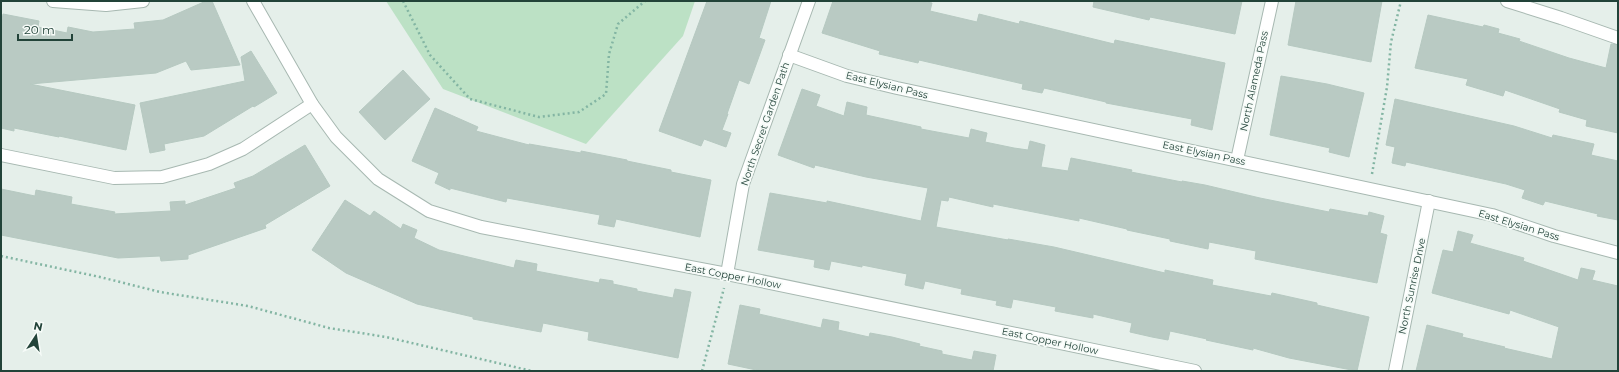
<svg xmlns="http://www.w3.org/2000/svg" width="1619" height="372" font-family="Montserrat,sans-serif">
	<rect width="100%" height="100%" fill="#e5efea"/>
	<path fill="#bce1c5" d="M 386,1 L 695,1 L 683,36 L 586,144 L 443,89 Z"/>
	<g fill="#b9cac3" stroke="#b6c9c1">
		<path d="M 206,1 L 212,1 L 240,65 L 191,70 L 186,61 L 156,73 L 30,84 L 135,105 L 126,150 L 59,136 L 59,137 L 14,128 L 14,131 L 1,128 L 1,26 L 3,14 L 39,21 L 38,27 L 67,33 L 68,27 L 93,32 L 135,29 L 134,23 L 163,20 Z"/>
		<path d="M 707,1 L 771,1 L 759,38 L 765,40 L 749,84 L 739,80 L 727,114 L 728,114 L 722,130 L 731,133 L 726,147 L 704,139 L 701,146 L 659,131 Z"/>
		<path d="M 833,1 L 920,1 L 932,3 L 930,11 L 977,22 L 979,14 L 1019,24 L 1020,21 L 1114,44 L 1115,40 L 1225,63 L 1212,130 L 1191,125 L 1192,119 L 1106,103 L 1106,102 L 1044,88 L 1042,93 L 1022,89 L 1023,84 L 919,60 L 918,63 L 879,54 L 880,51 L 822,33 Z"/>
		<path d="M 1094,1 L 1242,1 L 1235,34 L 1150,17 L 1149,20 L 1093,7 Z"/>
		<path d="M 1296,1 L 1382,1 L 1371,62 L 1288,45 Z"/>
		<path d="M 1428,15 L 1483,27 L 1484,25 L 1499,29 L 1498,33 L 1520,39 L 1519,41 L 1569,58 L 1606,68 L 1611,44 L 1618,45 L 1618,133 L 1586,126 L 1587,120 L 1559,112 L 1560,109 L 1505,90 L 1503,96 L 1466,85 L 1468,79 L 1415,68 Z"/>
		<path d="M 251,51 L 277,93 L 254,107 L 253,106 L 204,136 L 164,144 L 165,150 L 150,153 L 140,103 L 245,81 L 241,57 Z"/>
		<path d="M 403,70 L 430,99 L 385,140 L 359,112 Z"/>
		<path d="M 1281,76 L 1327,84 L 1364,93 L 1349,157 L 1329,152 L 1330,148 L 1270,135 Z"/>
		<path d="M 802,89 L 820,95 L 816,106 L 844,116 L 847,102 L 867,107 L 866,115 L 921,127 L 921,129 L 969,138 L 971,129 L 987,133 L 985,142 L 1014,148 L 1028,150 L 1030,141 L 1045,145 L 1041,167 L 1068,171 L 1071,158 L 1132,170 L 1131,172 L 1182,182 L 1182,181 L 1205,185 L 1260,198 L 1329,212 L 1330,209 L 1368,216 L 1369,212 L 1384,216 L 1380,233 L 1387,235 L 1377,283 L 1255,259 L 1256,251 L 1209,242 L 1208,249 L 1170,241 L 1170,239 L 1127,230 L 1127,229 L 1079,218 L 1079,221 L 993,204 L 993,207 L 949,197 L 948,201 L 941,200 L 936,227 L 1008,240 L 1008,239 L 1054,247 L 1165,273 L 1165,270 L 1213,280 L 1212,285 L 1271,296 L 1272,293 L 1317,303 L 1317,305 L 1369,317 L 1357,371 L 1289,358 L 1253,348 L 1253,350 L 1206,340 L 1207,339 L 1170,331 L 1168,340 L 1152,337 L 1130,332 L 1132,323 L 1093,314 L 1093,318 L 1055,311 L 1056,307 L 1013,299 L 1011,308 L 996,305 L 997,301 L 961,294 L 962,289 L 925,281 L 923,289 L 905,285 L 907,274 L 862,265 L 862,267 L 831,261 L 829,270 L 814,267 L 815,260 L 758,250 L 770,193 L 827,203 L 827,201 L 921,221 L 928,188 L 866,177 L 815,165 L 814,168 L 778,155 Z"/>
		<path d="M 1395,99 L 1514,126 L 1552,138 L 1553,135 L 1594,144 L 1591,155 L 1618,161 L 1618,220 L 1597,216 L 1598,214 L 1545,201 L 1543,205 L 1522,198 L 1525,190 L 1506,184 L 1406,162 L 1405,166 L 1392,163 L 1395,147 L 1386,145 Z"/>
		<path d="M 435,108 L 478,127 L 476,131 L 529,145 L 529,144 L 581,153 L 581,151 L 627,160 L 627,161 L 671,170 L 671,172 L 711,180 L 700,237 L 616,219 L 614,227 L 598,224 L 600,215 L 507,198 L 506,202 L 450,188 L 450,190 L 435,183 L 439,173 L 412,161 Z"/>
		<path d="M 305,145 L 330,186 L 265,225 L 266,228 L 188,255 L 188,259 L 161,261 L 160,256 L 118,258 L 1,235 L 1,189 L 35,196 L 36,190 L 72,197 L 71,204 L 115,212 L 114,214 L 171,211 L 170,202 L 185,201 L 185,205 L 236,188 L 234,183 L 253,176 Z"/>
		<path d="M 345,200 L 370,216 L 374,211 L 401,229 L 403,224 L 417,230 L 414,238 L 439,250 L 514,268 L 516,260 L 537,264 L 536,271 L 599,283 L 600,279 L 613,281 L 613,284 L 637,289 L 637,291 L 673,298 L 675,289 L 691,292 L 678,358 L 588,340 L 589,332 L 543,323 L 541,332 L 473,319 L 473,317 L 417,304 L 346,273 L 312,250 Z"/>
		<path d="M 1458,231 L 1473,235 L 1470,243 L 1524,258 L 1523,261 L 1578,280 L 1581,268 L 1595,271 L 1592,280 L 1618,286 L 1618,371 L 1416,371 L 1427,325 L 1463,334 L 1462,337 L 1505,347 L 1504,348 L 1552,359 L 1559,327 L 1510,310 L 1509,314 L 1432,293 L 1443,250 L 1453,252 Z"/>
		<path d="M 740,305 L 760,309 L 759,314 L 821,328 L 823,319 L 839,322 L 838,330 L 869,337 L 870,333 L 892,337 L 920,344 L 919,346 L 942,351 L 942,354 L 972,360 L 974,351 L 996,355 L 993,371 L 761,371 L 728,364 Z"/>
	</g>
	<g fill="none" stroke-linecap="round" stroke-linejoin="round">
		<g stroke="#a7b8b1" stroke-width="14">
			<g id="street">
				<path d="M 53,1 L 106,5 L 143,1"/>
				<path d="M 253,1 L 312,104 L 336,137 L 378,179 L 429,211 L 481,227 L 727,274 L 1195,371"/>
				<path d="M 1507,1 L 1561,18 L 1618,38"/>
				<path d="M 789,55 L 847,76 L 897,88 L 1492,215 L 1554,236 L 1618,253"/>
				<path d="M 1,155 L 114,178 L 162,177 L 209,164 L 243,149 L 312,104"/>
				<path d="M 1237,160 L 1272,1"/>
				<path d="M 727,274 L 743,184 L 809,1"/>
				<path d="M 1395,371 L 1429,201"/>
			</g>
		</g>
		<g stroke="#83b5a3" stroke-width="2.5" stroke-dasharray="2 3" stroke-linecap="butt">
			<path d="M 403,1 L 430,55 L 470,99 L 539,117 L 579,112 L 606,94 L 609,54 L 618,24 L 645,1"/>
			<path d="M 1372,174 L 1387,87 L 1391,42 L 1401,1"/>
			<path d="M 1,256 L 100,277 L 160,292 L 248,306 L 329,328 L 386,337 L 532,371"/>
			<path d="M 702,371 L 724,288"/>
		</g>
		<use href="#street" stroke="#fff" stroke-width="12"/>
	</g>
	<g text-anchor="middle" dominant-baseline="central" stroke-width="3.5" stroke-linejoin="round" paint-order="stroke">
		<g font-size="10" fill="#224339" stroke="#f6fbf8">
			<text transform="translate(1254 81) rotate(-78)">North Alameda Pass</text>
			<text transform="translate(887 85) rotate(14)">East Elysian Pass</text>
			<text transform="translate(765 124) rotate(-71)">North Secret Garden Path</text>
			<text transform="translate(1204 153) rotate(12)">East Elysian Pass</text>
			<text transform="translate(1519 225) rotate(17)">East Elysian Pass</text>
			<text transform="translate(733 276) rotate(11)">East Copper Hollow</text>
			<text transform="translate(1412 286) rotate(-78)">North Sunrise Drive</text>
			<text transform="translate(1050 341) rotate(12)">East Copper Hollow</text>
		</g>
	</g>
	<rect width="1619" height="372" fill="none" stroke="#224339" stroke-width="4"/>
	<g transform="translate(36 336) rotate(12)" stroke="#f6fbf8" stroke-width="3" paint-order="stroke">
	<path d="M0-3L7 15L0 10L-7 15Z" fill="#224339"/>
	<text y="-6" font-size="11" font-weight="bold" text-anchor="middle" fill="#224339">N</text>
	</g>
	<path d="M18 34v6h54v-6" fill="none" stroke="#224339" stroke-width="2"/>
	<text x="24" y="34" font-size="12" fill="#224339" stroke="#f6fbf8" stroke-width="3" paint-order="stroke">20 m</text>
</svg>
